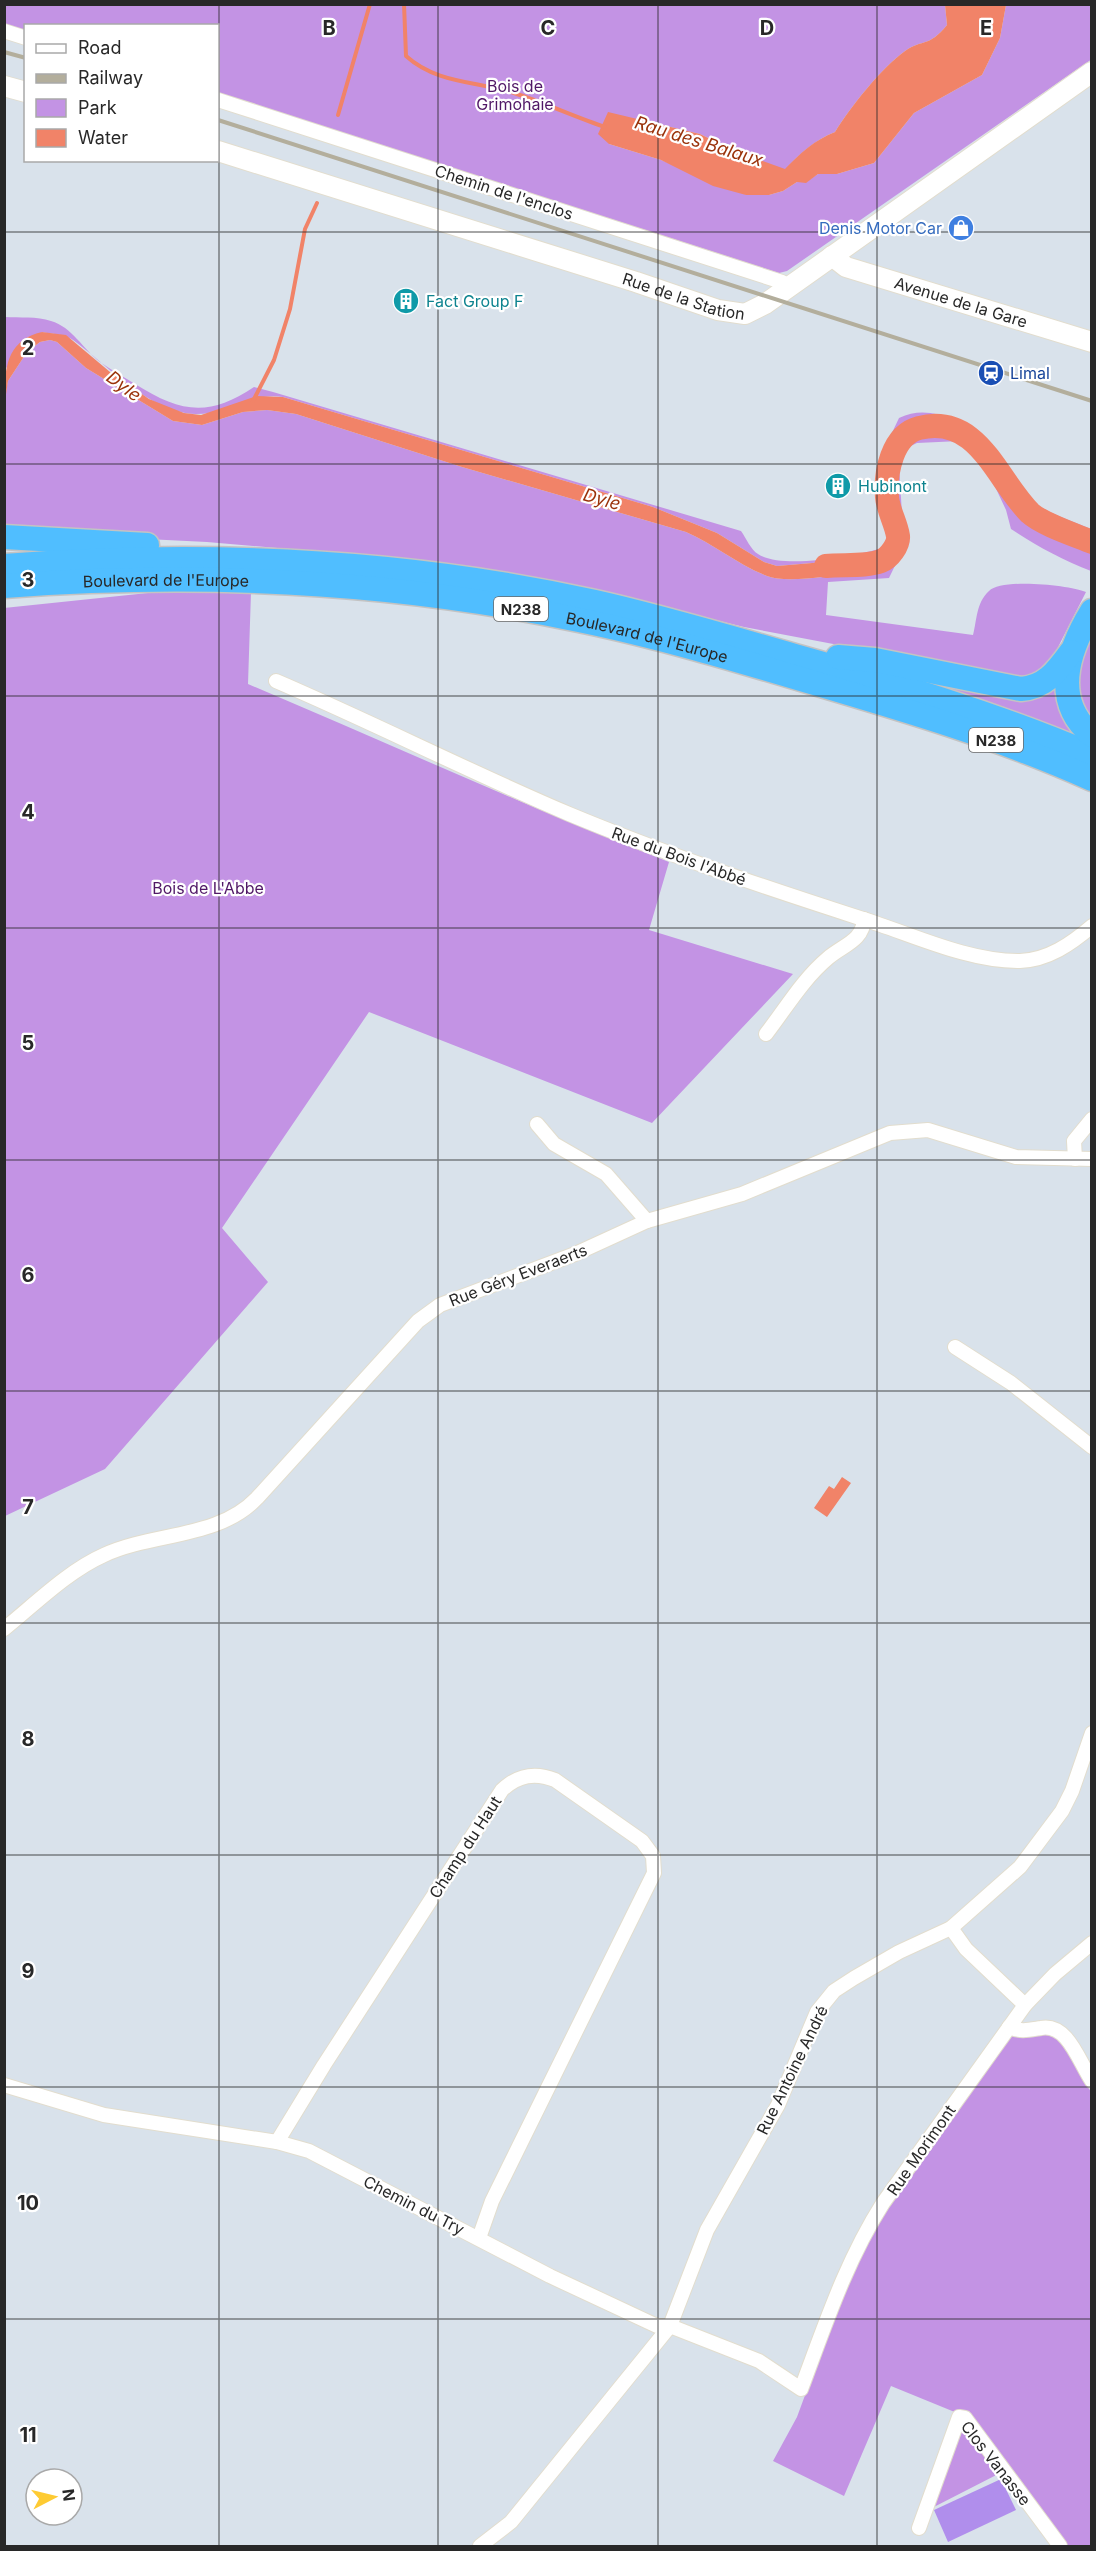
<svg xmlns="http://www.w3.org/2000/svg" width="1096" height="2551" font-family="Inter,sans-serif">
	<rect width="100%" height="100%" fill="#d9e2eb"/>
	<g fill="#c393e4">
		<path d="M 5,4 L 945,5 L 947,25 C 928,48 924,38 905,51 C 881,68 850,108 835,132 C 816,139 799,154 785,170 L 737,152 L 700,134 L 662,125 L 609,144 L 661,160 L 747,195 L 769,195 L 783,191 L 797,182 L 806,182 L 818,174 L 837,174 L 874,163 L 914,113 L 982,75 L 1000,38 L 1006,5 L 1091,5 L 1092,59 L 787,271 L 779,273 L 218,93 L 218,26 L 26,26 L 25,31 L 5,24 Z"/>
		<path d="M 5,317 C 19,318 37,316 51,321 C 72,327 83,349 100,362 C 111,370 124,377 135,384 C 180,412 208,418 254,387 L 273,392 L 741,531 C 746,538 751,550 758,554 C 782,570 855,556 883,548 L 889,536 L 881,456 L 899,418 C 913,412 924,411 939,415 C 985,427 997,469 1028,499 C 1041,511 1075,522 1091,529 L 1091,571 C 1062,560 1037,546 1011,529 L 1006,510 L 984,463 L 960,441 L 917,443 L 902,450 L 899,465 L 904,547 L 889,578 L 828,582 L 826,615 L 973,635 C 977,620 976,603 989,591 C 1002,578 1069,585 1086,592 L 1050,663 L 1037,673 L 1018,679 L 744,627 L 565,583 L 523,576 L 395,558 L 207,542 L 5,532 L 4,401 L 8,381 L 27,352 L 40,342 L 50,340 L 57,342 L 86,368 L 173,421 L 202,425 L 243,412 L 267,410 L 296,414 L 462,467 L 686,532 C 714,544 738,565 767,576 C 787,584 832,575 854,573 L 859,559 L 777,566 L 764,562 L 717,533 L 653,507 L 283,397 C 249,391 219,420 185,413 C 139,403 109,366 73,340 C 65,334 51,334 42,332 L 5,369 Z"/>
		<path d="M 167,591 L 251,592 L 248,684 C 388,743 527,807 669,862 L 649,930 L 793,974 L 652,1123 L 369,1012 L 222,1228 L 268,1282 L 105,1469 L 5,1516 L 4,608 Z"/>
		<path d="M 1091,635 L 1091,725 L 1073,699 L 1087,638 Z"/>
		<path d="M 902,678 L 1050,686 L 1059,690 L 1082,740 Z"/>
		<path d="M 1026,2034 L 1057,2035 L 1091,2092 L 1091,2546 L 1066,2546 L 1008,2469 L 928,2510 L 962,2415 L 891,2386 L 844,2496 L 773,2461 L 797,2417 L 855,2260 L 881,2212 L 1009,2035 Z"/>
	</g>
	<path fill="#b08eec" d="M 1001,2479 L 1016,2510 L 948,2542 L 934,2510 Z"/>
	<g fill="#f18368">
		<path d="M 945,5 L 1006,5 L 1000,38 L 982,75 L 914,113 L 874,163 L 837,174 L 818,174 L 806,183 L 797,182 L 783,191 L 769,195 L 746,195 L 713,186 L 661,160 L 609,144 L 598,134 L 608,112 L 700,134 L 737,152 L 785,169 C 799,154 816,139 835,132 C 850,108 881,68 905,51 C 924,38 928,48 947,25 Z"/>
		<path d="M 42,332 L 66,335 L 110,372 L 149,399 L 184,413 L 201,415 L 257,396 L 283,397 L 653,507 L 717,533 L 764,562 L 777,566 L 859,559 L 854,573 C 832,575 787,584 767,576 C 738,565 714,544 686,532 L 462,467 L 296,414 L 267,410 L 243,412 L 202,425 L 173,421 L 86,368 L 57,342 L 50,340 L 40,342 L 27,352 L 8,381 L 5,401 C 4,370 6,340 42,332 Z"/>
		<path d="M 842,1477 L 851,1483 L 827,1517 L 814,1508 L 829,1486 L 834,1489 Z"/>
	</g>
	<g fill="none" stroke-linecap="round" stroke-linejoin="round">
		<g stroke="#f18368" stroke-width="4">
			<path d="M 404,4 L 406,56 C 437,84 477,81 514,93 C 545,103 575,117 605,127"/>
			<path d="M 338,115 L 370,4"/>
			<path d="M 253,401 L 274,360 L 290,309 L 305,229 L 317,203"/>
		</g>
		<path stroke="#f18368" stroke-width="24" d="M 826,566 C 842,564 865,567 881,561 C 889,558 899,545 898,536 C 896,523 888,510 887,497 C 885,473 892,435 919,428 C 978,413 996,479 1030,513 C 1042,524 1075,535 1092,542"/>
		<g stroke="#e2ddce" stroke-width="16">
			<g id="street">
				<path d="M 4,31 L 26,38"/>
				<path d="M 218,100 L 782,282 L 789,287"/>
				<path d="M 276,681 C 374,723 470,772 569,814 C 665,854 764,887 863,919 C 911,934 969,962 1020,961 C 1048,960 1071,944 1092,926"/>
				<path d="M 766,1034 C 786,1008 803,979 828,958 C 843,945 863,941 864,919"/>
				<path d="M 537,1124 L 554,1144 L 606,1174 L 647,1221"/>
				<path d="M 1075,1159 L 1074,1141 L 1092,1119"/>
				<path d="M 955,1347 L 1011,1383 L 1092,1447"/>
				<path d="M 4,1629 C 35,1604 68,1571 104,1555 C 154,1532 218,1539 257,1498 L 418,1321 L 440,1305 L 575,1254 L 647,1221 L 742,1194 L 890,1133 L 928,1130 L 1016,1157 L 1092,1159"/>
				<path d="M 951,1928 L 966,1949 L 1025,2005"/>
				<path d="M 1009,2027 C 1021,2032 1028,2030 1041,2028 C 1068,2023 1079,2062 1092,2081"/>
				<path d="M 4,2085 L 104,2115 L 277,2142 L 309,2151 L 550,2276 L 657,2326 L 670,2326 L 759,2361 L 801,2389 C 825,2325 846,2261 883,2203 L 1025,2005 L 1055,1974 L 1092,1943"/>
				<path d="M 277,2142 L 324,2065 L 502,1790 C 518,1775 535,1772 555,1780 L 642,1841 L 653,1856 L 654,1873 L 492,2201 L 479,2238"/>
				<path d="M 919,2528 L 959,2417 L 965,2418 L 1060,2546"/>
				<path d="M 480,2546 L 511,2522 L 670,2326 L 707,2230 L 778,2105 L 817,2012 L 834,1991 L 854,1978 L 899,1952 L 951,1928 L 1020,1867 L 1062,1811 L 1072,1791 L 1092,1733"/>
			</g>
		</g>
		<g stroke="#e2ddce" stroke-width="22">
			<g id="secondary">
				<path d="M 4,86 L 26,92"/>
				<path id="s1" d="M 218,151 L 636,282 L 718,310 L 745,314 L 765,304 L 1092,72"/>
				<path id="s2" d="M 832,256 L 846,267 L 1092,342"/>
			</g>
		</g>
		<g stroke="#c3c3c3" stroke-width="27">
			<g id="highway">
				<path d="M 4,537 L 147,545"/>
				<path d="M 4,566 C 202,551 401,559 595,602 C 662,617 728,637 795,656 C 895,684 996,714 1092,755"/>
				<path id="s3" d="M 4,586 C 196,572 390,580 579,620 C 657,636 734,659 811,682 C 906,710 1001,738 1092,779"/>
				<path d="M 1092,611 C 1068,650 1051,701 1092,735"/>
				<path d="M 838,657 L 875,660 L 1021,689 C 1046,687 1057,671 1071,652"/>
			</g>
		</g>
		<use href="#street" stroke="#fff" stroke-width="14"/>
		<use href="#secondary" stroke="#fff" stroke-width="20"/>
		<use href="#highway" stroke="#50beff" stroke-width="24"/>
		<g stroke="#b3ae9c" stroke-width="4">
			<path d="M 4,52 L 26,58"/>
			<path d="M 218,120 L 1092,401"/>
		</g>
	</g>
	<path fill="none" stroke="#282828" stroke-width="1.5" stroke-opacity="0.55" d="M 219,4 L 219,2546M 438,4 L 438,2546M 658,4 L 658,2546M 877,4 L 877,2546M 4,232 L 1092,232M 4,464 L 1092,464M 4,696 L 1092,696M 4,928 L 1092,928M 4,1160 L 1092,1160M 4,1391 L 1092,1391M 4,1623 L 1092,1623M 4,1855 L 1092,1855M 4,2087 L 1092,2087M 4,2319 L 1092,2319"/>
	<defs>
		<g id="shop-disc" transform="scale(1.35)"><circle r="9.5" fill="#3f7fe0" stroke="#fff"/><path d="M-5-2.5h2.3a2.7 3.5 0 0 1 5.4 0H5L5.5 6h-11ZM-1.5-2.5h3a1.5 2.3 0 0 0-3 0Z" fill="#fff"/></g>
		<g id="building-disc" transform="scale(1.35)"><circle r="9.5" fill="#0f9aa8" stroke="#fff"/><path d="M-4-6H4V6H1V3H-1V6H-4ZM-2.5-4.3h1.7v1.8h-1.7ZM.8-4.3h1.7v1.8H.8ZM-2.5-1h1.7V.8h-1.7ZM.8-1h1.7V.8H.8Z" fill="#fff"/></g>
		<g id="station-disc" transform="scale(1.35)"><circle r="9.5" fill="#1a4fb4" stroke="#fff"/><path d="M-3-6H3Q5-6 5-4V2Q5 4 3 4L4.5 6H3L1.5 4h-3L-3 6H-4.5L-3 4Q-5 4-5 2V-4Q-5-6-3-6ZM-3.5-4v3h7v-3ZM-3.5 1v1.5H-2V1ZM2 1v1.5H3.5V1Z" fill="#fff"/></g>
	</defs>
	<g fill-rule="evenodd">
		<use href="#shop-disc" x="961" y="228"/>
		<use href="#building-disc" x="406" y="301"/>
		<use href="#station-disc" x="991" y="373"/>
		<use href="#building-disc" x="838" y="486"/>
	</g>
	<g text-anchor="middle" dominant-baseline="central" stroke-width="4.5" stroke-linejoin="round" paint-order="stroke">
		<g fill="#fff" stroke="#686868" stroke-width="1.5">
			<rect x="494" y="597" width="54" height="24" rx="4.5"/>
			<rect x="969" y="728" width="54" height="24" rx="4.5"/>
		</g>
		<g font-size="15" font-weight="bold" fill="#282828">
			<text x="521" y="609">N238</text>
			<text x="996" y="740">N238</text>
		</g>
		<g font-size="16" fill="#501766" stroke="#fff">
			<text x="515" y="86">Bois de<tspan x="515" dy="18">Grimohaie</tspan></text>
			<text x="208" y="888">Bois de L'Abbe</text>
		</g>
		<g font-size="16" fill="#282828" stroke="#fff">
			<text transform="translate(504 192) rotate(18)">Chemin de l'enclos</text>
			<text stroke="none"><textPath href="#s1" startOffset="488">Rue de la Station</textPath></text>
			<text stroke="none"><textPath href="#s2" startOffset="138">Avenue de la Gare</textPath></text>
			<text stroke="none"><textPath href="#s3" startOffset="162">Boulevard de l'Europe</textPath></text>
			<text stroke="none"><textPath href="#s3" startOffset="648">Boulevard de l'Europe</textPath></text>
			<text transform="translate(679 856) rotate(20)">Rue du Bois l'Abbé</text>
			<text transform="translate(518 1275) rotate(-21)">Rue Géry Everaerts</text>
			<text transform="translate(465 1847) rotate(-57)">Champ du Haut</text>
			<text transform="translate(792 2070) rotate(-64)">Rue Antoine André</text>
			<text transform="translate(921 2150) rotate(-55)">Rue Morimont</text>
			<text transform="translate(414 2205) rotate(27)">Chemin du Try</text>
			<text transform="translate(996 2463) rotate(52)">Clos Vanasse</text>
		</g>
		<g font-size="16" fill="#366cbe" stroke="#fff" text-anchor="end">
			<text x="942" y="228">Denis Motor Car</text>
		</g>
		<g font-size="16" fill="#0d838f" stroke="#fff" text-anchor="start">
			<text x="426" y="301">Fact Group F</text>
			<text x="858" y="486">Hubinont</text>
		</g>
		<g font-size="16" fill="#164399" stroke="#fff" text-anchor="start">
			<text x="1010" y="373">Limal</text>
		</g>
		<g font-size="18" font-style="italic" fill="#9a320a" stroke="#fff">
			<text transform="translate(699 141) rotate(17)">Rau des Balaux</text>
			<text transform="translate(124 386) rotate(37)">Dyle</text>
			<text transform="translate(602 499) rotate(16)">Dyle</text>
		</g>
	</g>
	<g font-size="20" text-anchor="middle" font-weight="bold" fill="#282828" stroke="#fff" stroke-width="4.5" stroke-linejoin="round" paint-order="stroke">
		<text x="329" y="35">B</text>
		<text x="548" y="35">C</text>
		<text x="767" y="35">D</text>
		<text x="986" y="35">E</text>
		<text x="28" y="355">2</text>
		<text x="28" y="587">3</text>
		<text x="28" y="819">4</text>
		<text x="28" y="1050">5</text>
		<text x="28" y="1282">6</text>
		<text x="28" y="1514">7</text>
		<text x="28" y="1746">8</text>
		<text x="28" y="1978">9</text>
		<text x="28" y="2210">10</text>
		<text x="28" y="2442">11</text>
	</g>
	<rect width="1096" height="2551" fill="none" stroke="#282828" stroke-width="12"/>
	<rect x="24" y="24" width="195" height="138" fill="#ffffff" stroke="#a9a9a9" stroke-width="1.5"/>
	<rect x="36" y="44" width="30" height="9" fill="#ffffff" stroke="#a9a9a9" stroke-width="1.5"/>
	<text x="78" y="54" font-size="18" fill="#282828">Road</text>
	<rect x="36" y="74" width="30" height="9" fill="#b3ae9c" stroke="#a9a9a9" stroke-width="1.5"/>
	<text x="78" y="84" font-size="18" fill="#282828">Railway</text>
	<rect x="36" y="99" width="30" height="18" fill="#c393e4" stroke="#a9a9a9" stroke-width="1.5"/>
	<text x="78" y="114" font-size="18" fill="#282828">Park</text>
	<rect x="36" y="129" width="30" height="18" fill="#f18368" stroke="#a9a9a9" stroke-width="1.5"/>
	<text x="78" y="144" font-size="18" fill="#282828">Water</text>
	<g transform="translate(54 2497) rotate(83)"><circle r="28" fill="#ffffff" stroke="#a9a9a9" stroke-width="1.5"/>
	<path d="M0-4.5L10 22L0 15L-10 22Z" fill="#fecb33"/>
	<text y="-9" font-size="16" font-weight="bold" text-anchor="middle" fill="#282828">N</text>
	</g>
</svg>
